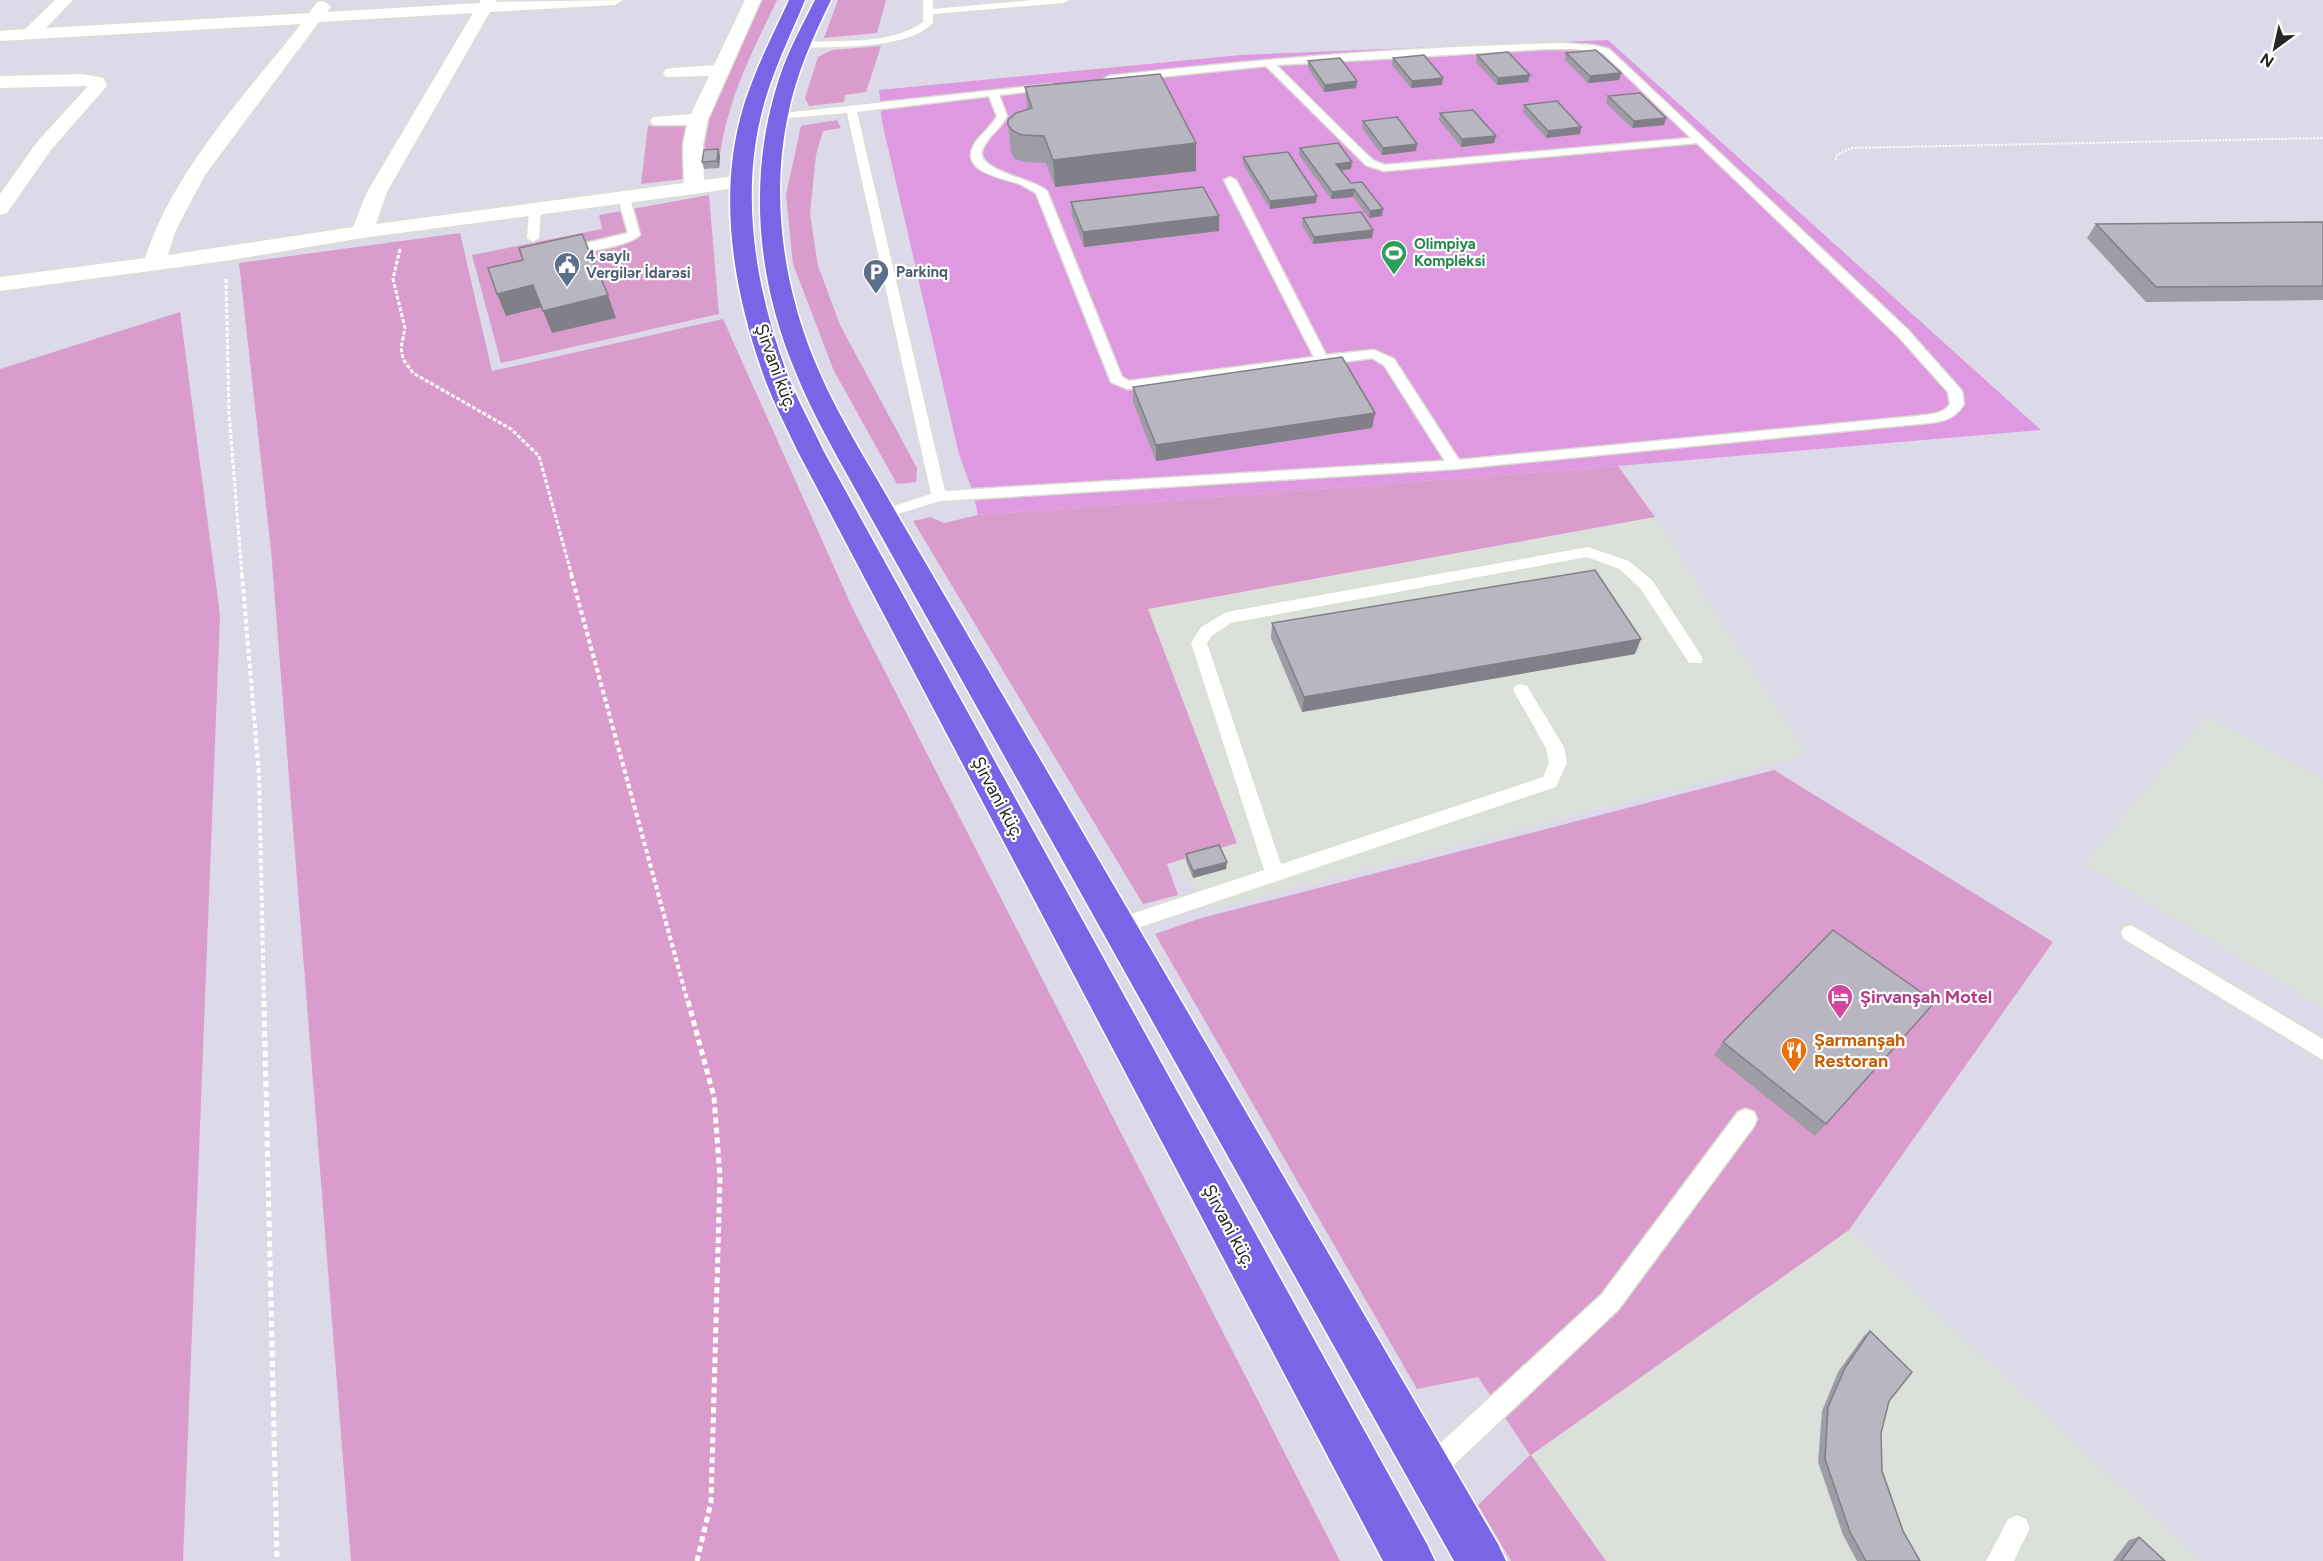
<svg xmlns="http://www.w3.org/2000/svg" width="2323" height="1561" font-family="Figtree,sans-serif">
	<rect width="100%" height="100%" fill="#dcdae8"/>
	<g fill="#dbe1da">
		<path d="M 1655,517 L 1807,755 L 1207,910 L 1177,861 L 1237,843 L 1148,609 Z"/>
		<path d="M 2207,716 L 2323,778 L 2323,1008 L 2084,864 Z"/>
		<path d="M 1849,1230 L 2201,1561 L 1606,1561 L 1531,1455 Z"/>
	</g>
	<g fill="#d99ccc">
		<path d="M 760,0 L 777,0 C 752,52 729,96 720,154 L 698,155 L 703,122 Z"/>
		<path d="M 838,0 L 886,0 L 877,33 L 824,38 Z"/>
		<path d="M 881,46 L 866,92 L 845,95 L 844,102 L 809,106 L 805,98 L 818,57 L 832,50 Z"/>
		<path d="M 837,120 L 841,128 L 823,131 L 816,155 L 810,214 L 818,266 L 840,325 L 917,468 L 916,482 L 897,484 L 834,371 L 793,264 L 786,195 L 801,126 Z"/>
		<path d="M 690,123 L 684,179 L 641,184 L 648,126 Z"/>
		<path d="M 709,195 L 719,314 L 501,363 L 472,255 L 602,229 L 599,215 Z"/>
		<path d="M 460,233 L 492,371 L 723,319 L 852,607 L 1340,1561 L 351,1561 L 271,550 L 239,263 Z"/>
		<path d="M 180,312 L 220,615 L 183,1561 L 0,1561 L 0,369 Z"/>
		<path d="M 1618,466 L 1655,517 L 1148,609 L 1237,843 L 1167,864 L 1178,895 L 1143,904 L 913,521 L 930,517 L 944,523 L 978,515 Z"/>
		<path d="M 1774,770 L 2053,942 L 1849,1230 L 1531,1455 L 1606,1561 L 1511,1561 L 1478,1505 L 1530,1455 L 1478,1377 L 1417,1389 L 1155,934 L 1198,919 Z"/>
	</g>
	<path fill="#de99e0" d="M 1608,40 L 2041,430 L 1618,466 L 978,515 L 973,493 L 959,454 L 882,122 L 879,90 L 1241,55 Z"/>
	<g fill="none" stroke-linecap="round" stroke-linejoin="round">
		<g stroke="#d9dfd0" stroke-width="3">
			<g id="service">
				<path d="M 923,0 L 933,0 L 933,9 L 1033,0 L 1069,0 L 1064,3 L 933,14 L 933,23 C 907,50 837,46 802,48 L 797,45 L 802,42 C 840,40 891,45 923,22 Z"/>
				<path d="M 1561,43 L 1592,45 L 1609,49 L 1908,330 L 1962,391 L 1964,404 C 1953,422 1938,422 1918,424 L 1455,469 L 940,501 L 888,517 L 878,517 L 876,514 L 878,511 L 931,494 L 847,113 L 778,119 L 774,118 L 774,114 L 1052,84 L 1052,88 L 1048,89 L 999,95 L 1007,116 C 1001,129 986,137 982,151 C 977,171 1034,179 1047,191 L 1122,377 L 1129,381 L 1314,357 L 1224,180 L 1230,177 L 1236,180 L 1326,355 L 1374,350 L 1394,359 L 1459,460 L 1918,416 C 1930,414 1943,415 1950,404 L 1948,392 L 1898,336 L 1697,143 L 1384,171 L 1366,165 L 1266,66 L 1109,82 L 1104,79 L 1109,76 C 1259,59 1410,47 1561,43 ZM 1545,49 L 1577,49 L 1603,53 L 1691,138 L 1385,165 L 1374,161 L 1363,151 L 1276,65 ZM 989,96 L 997,116 C 991,128 980,134 974,145 C 959,172 1004,178 1020,184 C 1025,187 1031,190 1036,193 L 1111,382 L 1127,389 L 1148,388 L 1372,358 L 1384,365 L 1445,461 L 945,491 L 857,112 Z"/>
				<path d="M 624,195 L 630,198 L 640,235 C 627,247 585,251 566,256 L 562,255 L 562,249 L 628,233 L 618,198 Z"/>
				<path d="M 535,207 L 541,210 L 539,238 L 533,242 L 527,238 L 529,210 Z"/>
				<path d="M 1588,547 L 1629,561 L 1652,580 L 1701,655 L 1703,659 L 1701,663 L 1689,663 L 1640,588 L 1619,569 L 1587,557 L 1231,623 L 1213,635 L 1207,643 L 1281,864 L 1543,777 L 1549,763 L 1546,748 L 1513,690 L 1515,686 L 1521,684 L 1527,686 L 1564,747 L 1567,763 L 1556,787 L 1120,934 L 1113,932 L 1110,926 L 1113,920 L 1264,870 L 1191,643 L 1201,627 L 1226,612 Z"/>
				<path d="M 2131,925 L 2323,1039 L 2323,1060 L 2124,939 L 2121,933 L 2124,927 Z"/>
				<path d="M 1746,1109 L 1754,1112 L 1757,1119 L 1754,1126 L 1618,1310 L 1439,1479 L 1430,1483 L 1421,1479 L 1417,1470 L 1421,1461 L 1602,1294 L 1738,1112 Z"/>
				<path d="M 2017,1515 L 2026,1519 L 2030,1528 L 2014,1561 L 1986,1561 L 2008,1519 Z"/>
			</g>
		</g>
		<g stroke="#d9dfd0" stroke-width="3">
			<g id="minor">
				<path d="M 55,0 L 73,0 L 46,28 L 309,13 L 317,2 L 323,1 L 331,6 L 327,12 L 479,3 L 481,0 L 497,0 L 496,2 L 623,0 L 615,5 L 490,12 L 387,192 L 376,224 L 684,183 L 683,145 L 687,125 L 653,125 L 650,121 L 653,117 L 691,114 L 709,76 L 666,77 L 663,73 L 666,69 L 672,68 L 714,65 L 745,0 L 761,0 L 708,119 L 703,145 L 704,180 L 742,175 L 749,177 L 752,181 L 749,185 L 742,187 L 694,194 L 362,238 L 225,261 L 0,291 L 0,277 L 145,258 C 173,171 245,95 301,24 L 0,41 L 0,31 L 25,29 ZM 473,13 L 367,192 L 353,227 L 168,255 L 176,230 L 205,175 L 319,22 Z"/>
				<path d="M 83,74 L 104,78 L 107,86 L 51,150 L 7,213 L 0,215 L 0,194 L 37,142 L 88,86 L 0,88 L 0,76 Z"/>
			</g>
		</g>
		<g stroke="#fff" stroke-width="3">
			<g id="trunk">
				<path d="M 789,0 L 805,0 C 789,39 769,78 760,120 C 741,203 757,292 786,371 C 796,398 811,424 823,450 L 1427,1544 L 1435,1561 L 1383,1561 L 797,450 C 785,424 771,398 762,371 C 734,291 719,201 740,119 C 751,77 771,39 789,0 Z"/>
				<path d="M 815,0 L 831,0 C 813,37 796,74 788,115 C 770,200 784,291 818,369 C 840,420 870,466 897,514 L 1498,1544 L 1506,1561 L 1454,1561 L 869,514 C 843,466 814,419 794,368 C 756,276 748,174 779,79 C 788,51 802,26 815,0 Z"/>
			</g>
		</g>
		<path stroke="#fff" stroke-width="2" stroke-dasharray="2 1.5" stroke-linecap="butt" d="M 1836,160 L 1837,155 L 1851,148 L 2323,138"/>
		<g stroke="#fff" stroke-width="3" stroke-dasharray="4 2" stroke-linecap="butt">
			<path d="M 400,249 L 393,279 L 405,328 L 401,348 L 403,359 L 413,373 L 511,429 L 539,456 L 572,576"/>
			<path d="M 226,279 L 229,412 L 242,576"/>
		</g>
		<g stroke="#fff" stroke-width="4" stroke-dasharray="4.5 3" stroke-linecap="butt">
			<path d="M 242,574 L 259,776 L 264,1003"/>
			<path d="M 571,574 L 688,1003"/>
		</g>
		<g stroke="#fff" stroke-width="5" stroke-dasharray="6 4" stroke-linecap="butt">
			<path d="M 264,1001 L 277,1561"/>
			<path d="M 688,1001 L 714,1097 L 720,1177 L 711,1502 L 697,1561"/>
		</g>
		<use href="#service" fill="#fff" fill-rule="evenodd"/>
		<use href="#minor" fill="#fff" fill-rule="evenodd"/>
		<use href="#trunk" fill="#7866e6" fill-rule="evenodd"/>
	</g>
	<g fill="#9e9da6">
		<path d="M 1566,53 L 1621,73 L 1619,80 L 1588,83 L 1565,60 Z"/>
		<path d="M 1477,55 L 1530,75 L 1528,82 L 1497,85 L 1476,62 Z"/>
		<path d="M 1393,58 L 1442,85 L 1411,88 L 1392,65 Z"/>
		<path d="M 1308,61 L 1357,81 L 1356,88 L 1324,92 L 1308,68 Z"/>
		<path d="M 1025,87 L 1196,143 L 1196,171 L 1055,187 L 1046,163 L 1025,162 L 1015,159 L 1011,152 L 1008,125 L 1027,109 Z"/>
		<path d="M 1608,96 L 1664,125 L 1632,128 L 1606,103 Z"/>
		<path d="M 1524,105 L 1581,127 L 1580,134 L 1546,138 L 1523,112 Z"/>
		<path d="M 1440,113 L 1494,143 L 1461,147 L 1439,120 Z"/>
		<path d="M 1363,121 L 1416,151 L 1382,155 L 1362,128 Z"/>
		<path d="M 1300,148 L 1351,169 L 1341,171 L 1351,183 L 1382,216 L 1369,218 L 1353,197 L 1331,199 L 1299,155 Z"/>
		<path d="M 720,156 L 719,168 L 704,169 L 702,162 Z"/>
		<path d="M 1243,157 L 1316,203 L 1270,209 L 1243,164 Z"/>
		<path d="M 1071,202 L 1219,231 L 1084,247 L 1072,216 Z"/>
		<path d="M 1303,218 L 1373,230 L 1372,238 L 1313,244 L 1302,225 Z"/>
		<path d="M 2323,222 L 2323,300 L 2146,302 L 2087,238 L 2096,224 Z"/>
		<path d="M 1133,387 L 1375,413 L 1372,428 L 1156,461 L 1133,402 Z"/>
		<path d="M 1272,623 L 1635,654 L 1302,712 L 1271,638 Z"/>
		<path d="M 1186,854 L 1226,869 L 1193,878 L 1186,861 Z"/>
		<path d="M 1723,1042 L 1826,1124 L 1815,1136 L 1714,1055 Z"/>
		<path d="M 1870,1331 L 1889,1401 L 1881,1433 L 1882,1471 L 1903,1531 L 1920,1561 L 1857,1561 L 1843,1535 L 1818,1462 L 1822,1411 L 1838,1372 L 1864,1336 Z"/>
		<path d="M 2139,1537 L 2165,1561 L 2113,1561 L 2129,1540 Z"/>
	</g>
	<g fill="#817f87">
		<path d="M 1621,73 L 1619,80 L 1588,83 L 1590,76 Z"/>
		<path d="M 1530,75 L 1528,82 L 1497,85 L 1498,78 Z"/>
		<path d="M 1443,78 L 1442,85 L 1411,88 L 1412,81 Z"/>
		<path d="M 1357,81 L 1356,88 L 1324,92 L 1325,85 Z"/>
		<path d="M 1666,118 L 1664,125 L 1632,128 L 1634,121 Z"/>
		<path d="M 1581,127 L 1580,134 L 1546,138 L 1548,131 Z"/>
		<path d="M 1496,136 L 1494,143 L 1461,147 L 1462,139 Z"/>
		<path d="M 1196,143 L 1196,171 L 1055,187 L 1053,160 Z"/>
		<path d="M 1417,144 L 1416,151 L 1382,155 L 1383,148 Z"/>
		<path d="M 718,149 L 720,156 L 719,168 L 717,161 Z"/>
		<path d="M 1352,162 L 1351,169 L 1335,171 L 1336,164 Z"/>
		<path d="M 1354,189 L 1353,197 L 1331,199 L 1332,192 Z"/>
		<path d="M 1317,196 L 1316,203 L 1270,209 L 1270,201 Z"/>
		<path d="M 1383,209 L 1382,216 L 1369,218 L 1370,211 Z"/>
		<path d="M 1219,216 L 1219,231 L 1084,247 L 1083,232 Z"/>
		<path d="M 1373,230 L 1372,238 L 1313,244 L 1314,237 Z"/>
		<path d="M 533,285 L 542,307 L 506,316 L 497,294 Z"/>
		<path d="M 608,295 L 616,318 L 552,333 L 543,311 Z"/>
		<path d="M 1375,413 L 1372,428 L 1156,461 L 1156,445 Z"/>
		<path d="M 1641,639 L 1635,654 L 1302,712 L 1304,697 Z"/>
		<path d="M 1227,862 L 1226,869 L 1193,878 L 1193,871 Z"/>
	</g>
	<g fill="#b8b6c1" stroke="#817f87" stroke-width="1.5">
		<path d="M 1596,50 L 1621,73 L 1590,76 L 1566,53 Z"/>
		<path d="M 1508,52 L 1530,75 L 1498,78 L 1477,55 Z"/>
		<path d="M 1424,55 L 1443,78 L 1412,81 L 1393,58 Z"/>
		<path d="M 1340,58 L 1357,81 L 1325,85 L 1308,61 Z"/>
		<path d="M 1160,74 L 1196,143 L 1053,160 L 1044,136 L 1022,135 L 1013,131 L 1008,125 L 1008,120 L 1016,113 L 1032,108 L 1025,87 Z"/>
		<path d="M 1640,93 L 1666,118 L 1634,121 L 1608,96 Z"/>
		<path d="M 1557,101 L 1581,127 L 1548,131 L 1524,105 Z"/>
		<path d="M 1473,110 L 1496,136 L 1462,139 L 1440,113 Z"/>
		<path d="M 1397,117 L 1417,144 L 1383,148 L 1363,121 Z"/>
		<path d="M 1338,143 L 1352,162 L 1336,164 L 1351,183 L 1362,182 L 1383,209 L 1370,211 L 1354,189 L 1332,192 L 1300,148 Z"/>
		<path d="M 718,149 L 717,161 L 702,162 L 704,150 Z"/>
		<path d="M 1288,152 L 1317,196 L 1270,201 L 1243,157 Z"/>
		<path d="M 1203,187 L 1219,216 L 1083,232 L 1071,202 Z"/>
		<path d="M 1361,212 L 1373,230 L 1314,237 L 1303,218 Z"/>
		<path d="M 2323,222 L 2323,286 L 2156,287 L 2096,224 Z"/>
		<path d="M 582,234 L 608,295 L 543,311 L 533,285 L 497,294 L 488,268 L 523,260 L 519,248 Z"/>
		<path d="M 1342,357 L 1375,413 L 1156,445 L 1133,387 Z"/>
		<path d="M 1595,570 L 1641,639 L 1304,697 L 1272,623 Z"/>
		<path d="M 1219,845 L 1227,862 L 1193,871 L 1186,854 Z"/>
		<path d="M 1833,930 L 1935,1002 L 1826,1124 L 1723,1042 Z"/>
		<path d="M 1870,1331 L 1912,1372 L 1889,1401 L 1881,1433 L 1882,1471 L 1903,1531 L 1920,1561 L 1866,1561 L 1850,1532 L 1825,1459 L 1828,1407 L 1845,1368 Z"/>
		<path d="M 2139,1537 L 2165,1561 L 2121,1561 Z"/>
	</g>
	<defs>
		<g id="stadium-pin" transform="scale(1.35)"><path d="M0 17L-7.5 6A9.5 9.5 0 1 1 7.5 6Z" fill="#2e9e5b" stroke="#fff"/><path d="M0-5a6.5 5 0 1 0 0 10a6.5 5 0 1 0 0-10ZM-3.5-1.8h7v3.6h-7Z" fill="#fff"/></g>
		<g id="civic-pin" transform="scale(1.35)"><path d="M0 17L-7.5 6A9.5 9.5 0 1 1 7.5 6Z" fill="#5c6f8a" stroke="#fff"/><path d="M-.6-6.5H3V-4.5H.6V-3L4-1V1h2V6H-6V1h2V-1L-.6-3ZM-1.2 2.5V6h2.4V2.5Z" fill="#fff"/></g>
		<g id="parking-pin" transform="scale(1.35)"><path d="M0 17L-7.5 6A9.5 9.5 0 1 1 7.5 6Z" fill="#5c6f8a" stroke="#fff"/><path d="M-3.5-5.5H1a3.5 3.5 0 0 1 0 7H-1V5.5H-3.5ZM-1-3.4V-.6H.8a1.4 1.4 0 0 0 0-2.8Z" fill="#fff"/></g>
		<g id="hotel-pin" transform="scale(1.35)"><path d="M0 17L-7.5 6A9.5 9.5 0 1 1 7.5 6Z" fill="#d1479c" stroke="#fff"/><path d="M-6-4.5h1.5V1H6V5H4.5V3h-9V5H-6ZM-4 0a1.8 1.8 0 1 1 3.6 0ZM.5 0V-2.5h3Q6-2.5 6 0Z" fill="#fff"/></g>
		<g id="restaurant-pin" transform="scale(1.35)"><path d="M0 17L-7.5 6A9.5 9.5 0 1 1 7.5 6Z" fill="#e8710a" stroke="#fff"/><path d="M-5-6h1v4h1v-4h1v4h1v-4h1v5L-1.5 .5V6h-2V.5L-5-1ZM5-6V6H3V1.5H1.5Q1.5-4 5-6Z" fill="#fff"/></g>
	</defs>
	<g fill-rule="evenodd">
		<use href="#stadium-pin" x="1394" y="253"/>
		<use href="#civic-pin" x="567" y="265"/>
		<use href="#parking-pin" x="876" y="272"/>
		<use href="#hotel-pin" x="1840" y="997"/>
		<use href="#restaurant-pin" x="1794" y="1050"/>
	</g>
	<g text-anchor="middle" dominant-baseline="central" stroke-width="4.5" stroke-linejoin="round" paint-order="stroke">
		<g font-size="15" font-weight="bold" fill="#27864d" stroke="#fff" text-anchor="start">
			<text x="1414" y="244">Olimpiya<tspan x="1414" dy="17">Kompleksi</tspan></text>
		</g>
		<g font-size="15" font-weight="bold" fill="#4e5e75" stroke="#fff" text-anchor="start">
			<text x="586" y="256">4 saylı<tspan x="586" dy="17">Vergilər İdarəsi</tspan></text>
			<text x="896" y="272">Parkinq</text>
		</g>
		<g font-size="18" fill="#272727" stroke="#fff">
			<text transform="translate(776 367) rotate(70)">Şirvani küç.</text>
			<text transform="translate(998 798) rotate(62)">Şirvani küç.</text>
			<text transform="translate(1229 1226) rotate(62)">Şirvani küç.</text>
		</g>
		<g font-size="18" font-weight="bold" fill="#b23c85" stroke="#fff" text-anchor="start">
			<text x="1860" y="997">Şirvanşah Motel</text>
		</g>
		<g font-size="18" font-weight="bold" fill="#c56008" stroke="#fff" text-anchor="start">
			<text x="1814" y="1040">Şarmanşah<tspan x="1814" dy="21">Restoran</tspan></text>
		</g>
	</g>
	<g transform="translate(2275 48) rotate(213)" stroke="#ffffff" stroke-width="4.5" paint-order="stroke">
	<path d="M0-4.5L10 22L0 15L-10 22Z" fill="#272727"/>
	<text y="-9" font-size="16" font-weight="bold" text-anchor="middle" fill="#272727">N</text>
	</g>
</svg>
